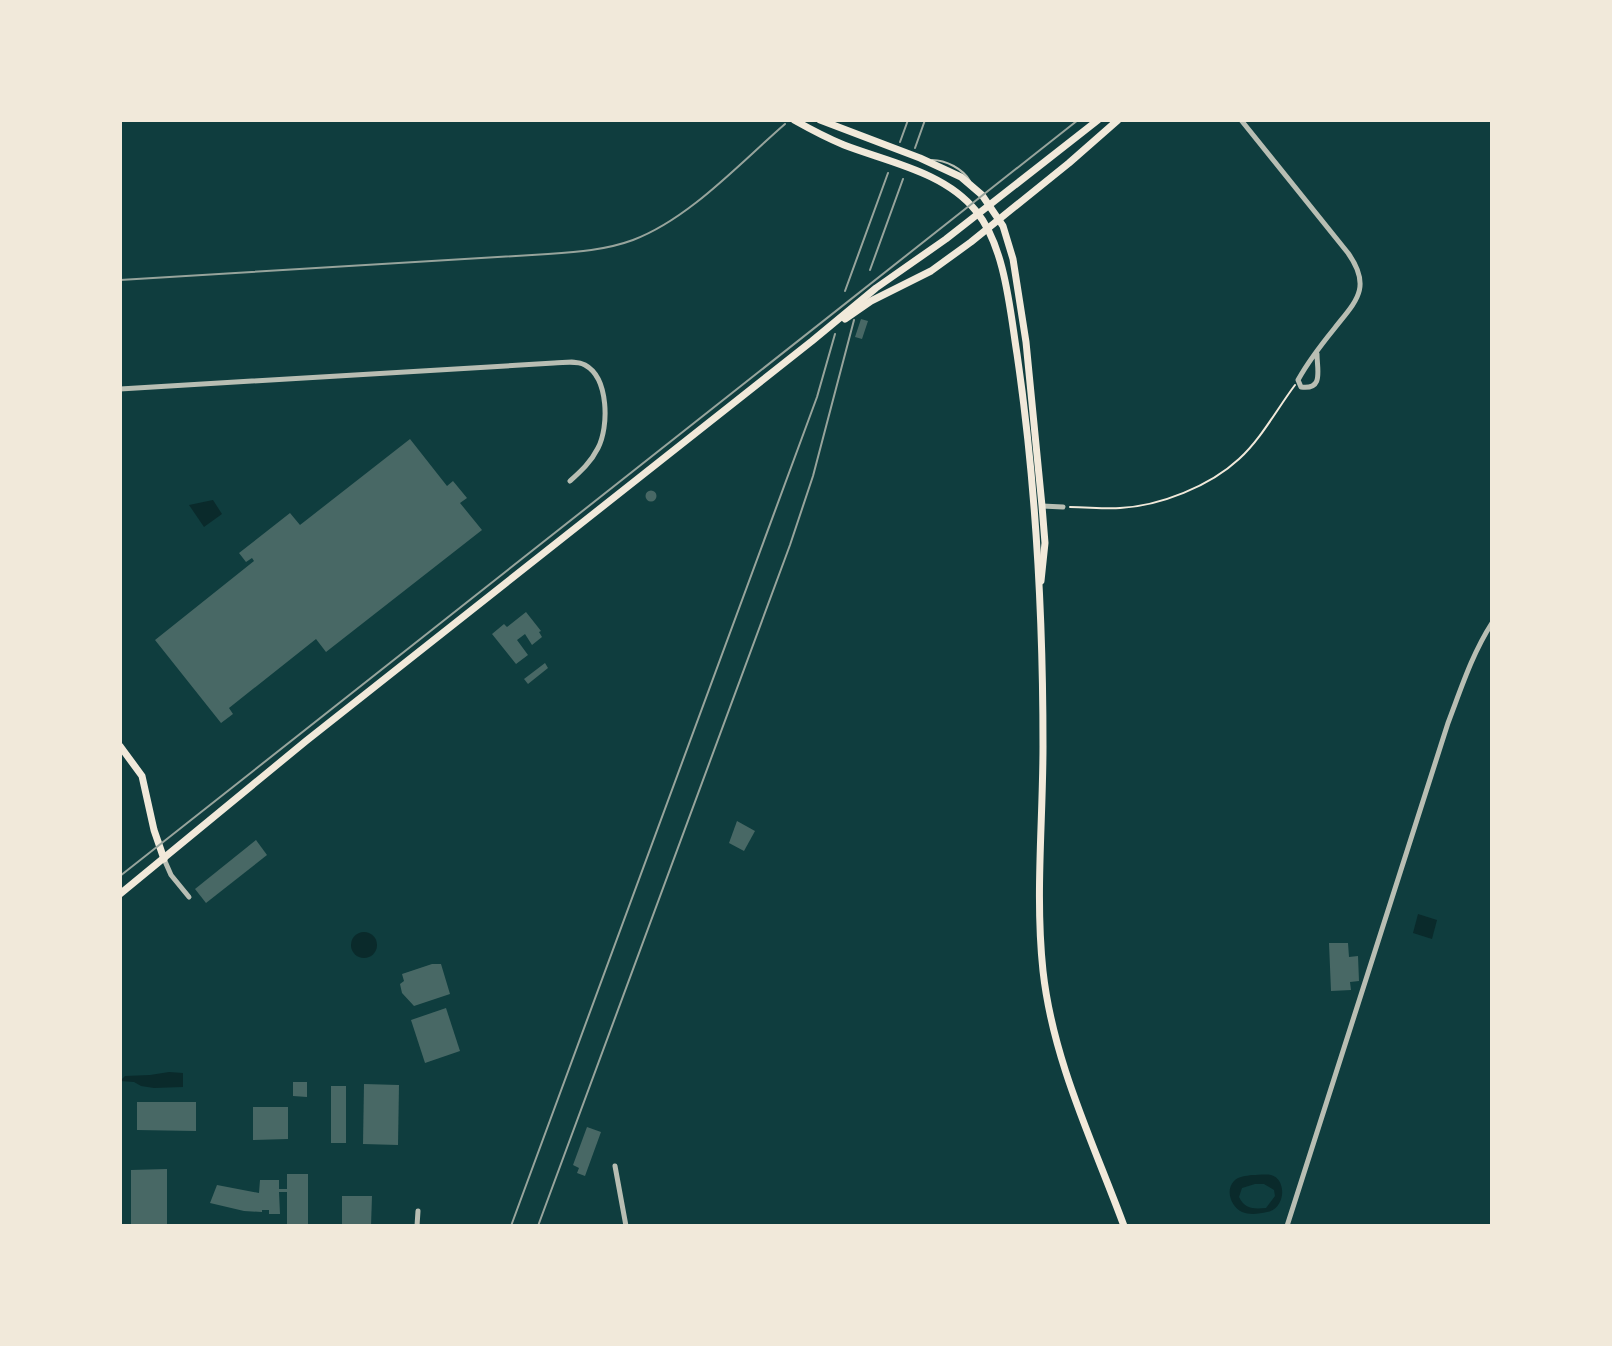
<svg xmlns="http://www.w3.org/2000/svg" width="1612" height="1346" font-family="'Archivo Narrow',sans-serif">
	<rect width="100%" height="100%" fill="#0f3d3e"/>
	<g fill="#0a2a2b" fill-rule="evenodd">
		<path d="M 213,500 L 222,514 L 204,527 L 189,505 Z"/>
		<path d="M 1418,914 L 1437,920 L 1432,939 L 1413,933 Z"/>
		<circle cx="364" cy="945" r="13"/>
		<path d="M 169,1072 L 183,1073 L 183,1087 L 154,1088 L 141,1086 L 134,1082 L 120,1081 L 125,1076 L 150,1075 Z"/>
		<path d="M 1252,1175 C 1258,1175 1266,1174 1271,1175 C 1287,1179 1286,1209 1267,1212 C 1259,1214 1249,1215 1242,1212 C 1231,1207 1225,1190 1234,1181 C 1239,1176 1246,1176 1252,1175 ZM 1255,1184 L 1264,1184 L 1274,1190 L 1275,1196 L 1266,1208 C 1253,1209 1245,1209 1239,1197 L 1242,1188 Z"/>
	</g>
	<g fill="#486865">
		<path d="M 861,319 L 868,321 L 862,339 L 855,337 Z"/>
		<path d="M 410,439 L 447,486 L 453,481 L 467,498 L 460,503 L 482,530 L 326,652 L 316,639 L 229,708 L 233,714 L 221,723 L 155,640 L 254,561 L 252,558 L 246,562 L 239,553 L 290,513 L 300,525 Z"/>
		<circle cx="651" cy="496" r="5.5"/>
		<path d="M 526,612 L 541,631 L 539,632 L 542,637 L 532,645 L 525,634 L 517,640 L 528,655 L 516,664 L 492,634 L 504,624 L 507,627 Z"/>
		<path d="M 545,663 L 548,668 L 528,684 L 524,679 Z"/>
		<path d="M 737,821 L 755,831 L 744,851 L 729,843 Z"/>
		<path d="M 256,840 L 267,855 L 206,903 L 195,889 Z"/>
		<path d="M 1329,943 L 1348,943 L 1349,957 L 1358,956 L 1359,981 L 1350,982 L 1351,990 L 1331,991 Z"/>
		<path d="M 432,964 L 441,964 L 450,994 L 414,1006 L 402,993 L 400,984 L 404,981 L 402,974 Z"/>
		<path d="M 446,1008 L 460,1051 L 425,1063 L 411,1020 Z"/>
		<path d="M 293,1082 L 307,1082 L 307,1097 L 293,1096 Z"/>
		<path d="M 364,1084 L 399,1085 L 398,1145 L 363,1144 Z"/>
		<rect x="331" y="1086" width="15" height="57"/>
		<path d="M 137,1102 L 196,1102 L 196,1131 L 137,1130 Z"/>
		<path d="M 253,1107 L 288,1107 L 288,1139 L 253,1140 Z"/>
		<path d="M 587,1127 L 601,1132 L 585,1176 L 577,1173 L 579,1168 L 573,1165 Z"/>
		<path d="M 167,1169 L 167,1226 L 131,1226 L 131,1170 Z"/>
		<path d="M 287,1174 L 308,1174 L 308,1226 L 287,1226 L 287,1192 L 279,1192 L 280,1214 L 269,1214 L 269,1210 L 262,1210 L 262,1212 L 244,1211 L 210,1203 L 217,1185 L 259,1193 L 260,1180 L 279,1180 L 279,1189 L 287,1189 Z"/>
		<path d="M 342,1196 L 372,1196 L 371,1226 L 342,1226 Z"/>
	</g>
	<g fill="none" stroke-linecap="round" stroke-linejoin="round">
		<path stroke="#f1e9da" stroke-width="2" d="M 1070,507 C 1087,507 1104,509 1120,508 C 1160,506 1210,486 1239,459 C 1261,439 1277,409 1295,385"/>
		<path stroke="#b8beb3" stroke-width="2" d="M 932,160 C 946,160 963,169 970,181"/>
		<g stroke="#b8beb3" stroke-width="5">
			<path d="M 1241,120 L 1348,253 C 1373,288 1355,302 1334,329 C 1321,345 1308,362 1298,380 L 1301,387 C 1324,390 1317,370 1317,354"/>
			<path d="M 120,389 L 554,363 C 564,363 576,360 585,365 C 609,378 609,427 598,448 C 591,462 581,471 570,481"/>
			<path d="M 1042,506 L 1063,507"/>
			<path d="M 164,859 L 171,875 L 189,897"/>
			<path d="M 615,1166 L 626,1226"/>
			<path d="M 417,1226 L 418,1211"/>
			<path d="M 1287,1226 L 1448,723 C 1461,689 1472,654 1492,623"/>
		</g>
		<g stroke="#f1e9da" stroke-width="7">
			<path d="M 794,120 C 810,129 827,138 844,145 C 888,162 945,172 976,211 C 1005,246 1010,310 1017,354 C 1036,484 1043,615 1043,746 C 1043,821 1035,896 1043,971 C 1053,1061 1093,1142 1124,1226"/>
			<path d="M 820,120 L 920,158 L 961,177 L 982,195 L 1003,226 L 1013,259 L 1026,342 L 1042,506 L 1045,543 L 1041,581"/>
			<path d="M 120,746 L 142,776 L 154,830 L 164,859"/>
		</g>
		<g stroke="#f1e9da" stroke-width="7">
			<path d="M 845,319 L 871,301 L 931,271 L 971,242 L 1069,163 L 1118,120"/>
			<path d="M 120,894 L 306,741 L 812,341 L 876,288 L 946,239 L 1098,120"/>
		</g>
		<path stroke="#97a49c" stroke-width="2" d="M 120,876 L 1078,120"/>
		<g stroke="#97a49c" stroke-width="2">
			<path d="M 900,142 L 908,120"/>
			<path d="M 915,148 L 925,120"/>
			<path d="M 870,270 L 903,179"/>
			<path d="M 120,280 L 548,254 C 577,252 606,250 633,240 C 689,219 740,163 785,124"/>
			<path d="M 845,291 L 888,173"/>
			<path d="M 511,1226 L 817,397 L 835,334"/>
			<path d="M 538,1226 L 790,545 L 813,476 L 854,320"/>
		</g>
	</g>
	<rect width="1612" height="1346" fill="none" stroke="#f1e9da" stroke-width="244"/>
</svg>
